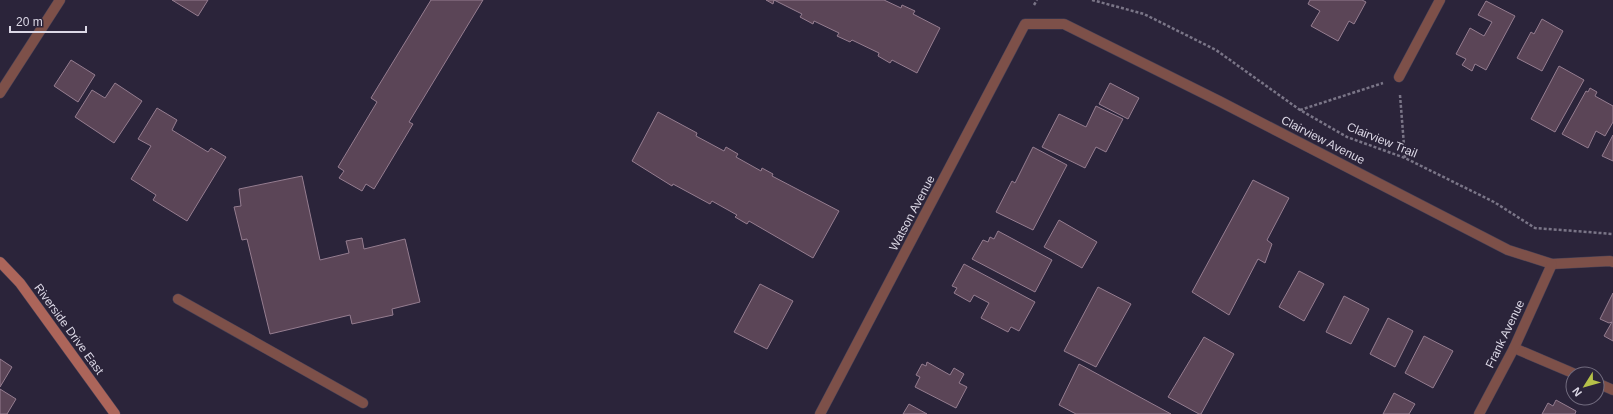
<svg xmlns="http://www.w3.org/2000/svg" width="1613" height="414" font-family="Arial,sans-serif">
	<rect width="100%" height="100%" fill="#2b243a"/>
	<g fill="#5b4557" stroke="#957d90">
		<path d="M 172,0 L 208,0 L 198,16 Z"/>
		<path d="M 431,0 L 483,0 L 409,122 L 413,124 L 374,189 L 366,184 L 362,191 L 339,178 L 344,171 L 338,167 L 377,102 L 371,98 Z"/>
		<path d="M 766,0 L 884,0 L 901,8 L 902,5 L 915,11 L 913,14 L 940,28 L 917,73 L 892,60 L 890,63 L 878,56 L 879,53 L 852,40 L 850,42 L 837,36 L 839,33 L 814,21 L 813,24 L 800,17 L 802,14 L 774,0 L 773,4 Z"/>
		<path d="M 1310,0 L 1362,0 L 1366,2 L 1354,24 L 1349,21 L 1338,41 L 1311,26 L 1320,11 L 1308,4 Z"/>
		<path d="M 1486,1 L 1515,16 L 1486,70 L 1475,64 L 1472,71 L 1462,65 L 1466,59 L 1456,54 L 1470,28 L 1484,36 L 1492,22 L 1478,15 Z"/>
		<path d="M 1542,19 L 1563,31 L 1542,71 L 1517,58 L 1531,32 L 1534,34 Z"/>
		<path d="M 71,60 L 95,75 L 78,102 L 54,86 Z"/>
		<path d="M 1559,66 L 1584,80 L 1555,132 L 1531,119 Z"/>
		<path d="M 115,83 L 142,101 L 114,143 L 75,117 L 92,90 L 105,98 Z"/>
		<path d="M 1110,83 L 1139,98 L 1128,119 L 1099,104 Z"/>
		<path d="M 1590,88 L 1597,92 L 1595,96 L 1613,106 L 1613,122 L 1605,136 L 1596,131 L 1588,148 L 1562,134 L 1586,91 L 1588,92 Z"/>
		<path d="M 1096,106 L 1123,119 L 1106,152 L 1096,147 L 1085,168 L 1042,147 L 1059,114 L 1086,127 Z"/>
		<path d="M 157,108 L 177,120 L 172,130 L 208,152 L 211,148 L 226,157 L 187,221 L 153,200 L 156,195 L 131,179 L 151,146 L 138,139 Z"/>
		<path d="M 658,112 L 697,133 L 696,136 L 724,151 L 726,147 L 738,154 L 736,157 L 761,171 L 762,168 L 773,174 L 772,176 L 839,211 L 813,258 L 749,221 L 747,224 L 735,217 L 737,215 L 712,201 L 710,204 L 673,184 L 672,186 L 632,161 Z"/>
		<path d="M 1613,135 L 1613,161 L 1602,156 Z"/>
		<path d="M 1033,147 L 1067,165 L 1033,230 L 996,212 L 1012,181 L 1015,183 Z"/>
		<path d="M 302,176 L 320,260 L 349,253 L 346,241 L 362,238 L 364,249 L 405,239 L 420,302 L 392,309 L 393,315 L 352,324 L 350,315 L 270,334 L 247,239 L 242,240 L 234,207 L 241,206 L 239,189 Z"/>
		<path d="M 1253,180 L 1289,198 L 1267,240 L 1272,244 L 1265,263 L 1258,259 L 1229,315 L 1192,292 Z"/>
		<path d="M 1059,220 L 1097,242 L 1082,268 L 1044,247 Z"/>
		<path d="M 998,231 L 1052,260 L 1035,292 L 972,259 L 983,240 L 988,242 L 990,237 L 994,239 Z"/>
		<path d="M 964,264 L 1035,302 L 1019,331 L 1011,327 L 1008,332 L 981,318 L 989,303 L 974,295 L 970,302 L 954,293 L 957,288 L 952,286 Z"/>
		<path d="M 1299,271 L 1324,284 L 1304,321 L 1279,307 Z"/>
		<path d="M 760,284 L 793,301 L 767,349 L 734,332 Z"/>
		<path d="M 1098,287 L 1131,304 L 1096,367 L 1064,351 Z"/>
		<path d="M 1613,293 L 1613,341 L 1604,336 L 1612,322 L 1609,323 L 1600,319 Z"/>
		<path d="M 1344,296 L 1369,309 L 1351,344 L 1326,332 Z"/>
		<path d="M 1388,318 L 1413,331 L 1395,367 L 1370,354 Z"/>
		<path d="M 1424,336 L 1453,351 L 1433,388 L 1405,373 Z"/>
		<path d="M 1204,337 L 1234,354 L 1201,414 L 1199,414 L 1168,397 Z"/>
		<path d="M 0,359 L 12,367 L 0,387 Z"/>
		<path d="M 927,362 L 950,375 L 954,368 L 964,374 L 959,383 L 967,387 L 956,408 L 915,387 L 920,377 L 916,375 L 922,364 L 926,366 Z"/>
		<path d="M 1079,364 L 1171,414 L 1076,414 L 1059,405 Z"/>
		<path d="M 0,389 L 16,399 L 7,414 L 0,414 Z"/>
		<path d="M 1394,393 L 1415,404 L 1409,414 L 1383,414 Z"/>
		<path d="M 1556,400 L 1576,411 L 1575,414 L 1542,414 L 1548,403 L 1553,406 Z"/>
		<path d="M 909,404 L 927,414 L 903,414 Z"/>
	</g>
	<g fill="none" stroke-linecap="round" stroke-linejoin="round">
		<g stroke="#474156" stroke-width="11">
			<path id="service" d="M 178,299 L 363,403"/>
		</g>
		<g stroke="#474156" stroke-width="11">
			<g id="minor">
				<path d="M 1399,77 L 1440,0"/>
				<path d="M 0,93 L 60,0"/>
				<path d="M 1514,348 L 1575,374"/>
				<path d="M 1597,383 L 1613,390"/>
				<path d="M 820,414 L 1025,24 L 1064,24 L 1219,101 L 1508,250 L 1552,264 L 1610,261 L 1613,262"/>
				<path d="M 1479,414 L 1514,348 L 1552,264"/>
			</g>
		</g>
		<g stroke="#474156" stroke-width="11">
			<path id="secondary" d="M 0,262 L 20,283 L 115,414"/>
		</g>
		<g stroke="#7a7587" stroke-width="2.5" stroke-dasharray="3 2" stroke-linecap="butt">
			<path d="M 1092,0 L 1144,14 L 1216,50 L 1300,110 L 1347,137 L 1405,158 L 1494,202 L 1535,228 L 1613,234"/>
			<path d="M 1034,5 L 1037,0"/>
			<path d="M 1400,95 L 1405,158"/>
			<path d="M 1300,110 L 1383,83"/>
		</g>
		<use href="#service" stroke="#7d5049" stroke-width="10"/>
		<use href="#minor" stroke="#7d5049" stroke-width="10"/>
		<use href="#secondary" stroke="#ac655a" stroke-width="10"/>
	</g>
	<g text-anchor="middle" dominant-baseline="central" stroke-width="3" stroke-linejoin="round" paint-order="stroke">
		<g font-size="12" fill="#dcd8e6" stroke="#2b243a">
			<text transform="translate(1323 140) rotate(27)">Clairview Avenue</text>
			<text transform="translate(1382 140) rotate(22)">Clairview Trail</text>
			<text transform="translate(912 213) rotate(-62)">Watson Avenue</text>
			<text transform="translate(69 329) rotate(54)">Riverside Drive East</text>
			<text transform="translate(1505 334) rotate(-64)">Frank Avenue</text>
		</g>
	</g>
	<g transform="translate(1585 386) rotate(233)"><circle r="19" fill="#2b243a" stroke="#726c7f"/>
	<path d="M0-3L7 15L0 10L-7 15Z" fill="#b6c149"/>
	<text y="-6" font-size="11" font-weight="bold" text-anchor="middle" fill="#dcd8e6">N</text>
	</g>
	<path d="M10 26v6h76v-6" fill="none" stroke="#dcd8e6" stroke-width="2"/>
	<text x="16" y="26" font-size="12" fill="#dcd8e6" stroke="#2b243a" stroke-width="3" paint-order="stroke">20 m</text>
</svg>
